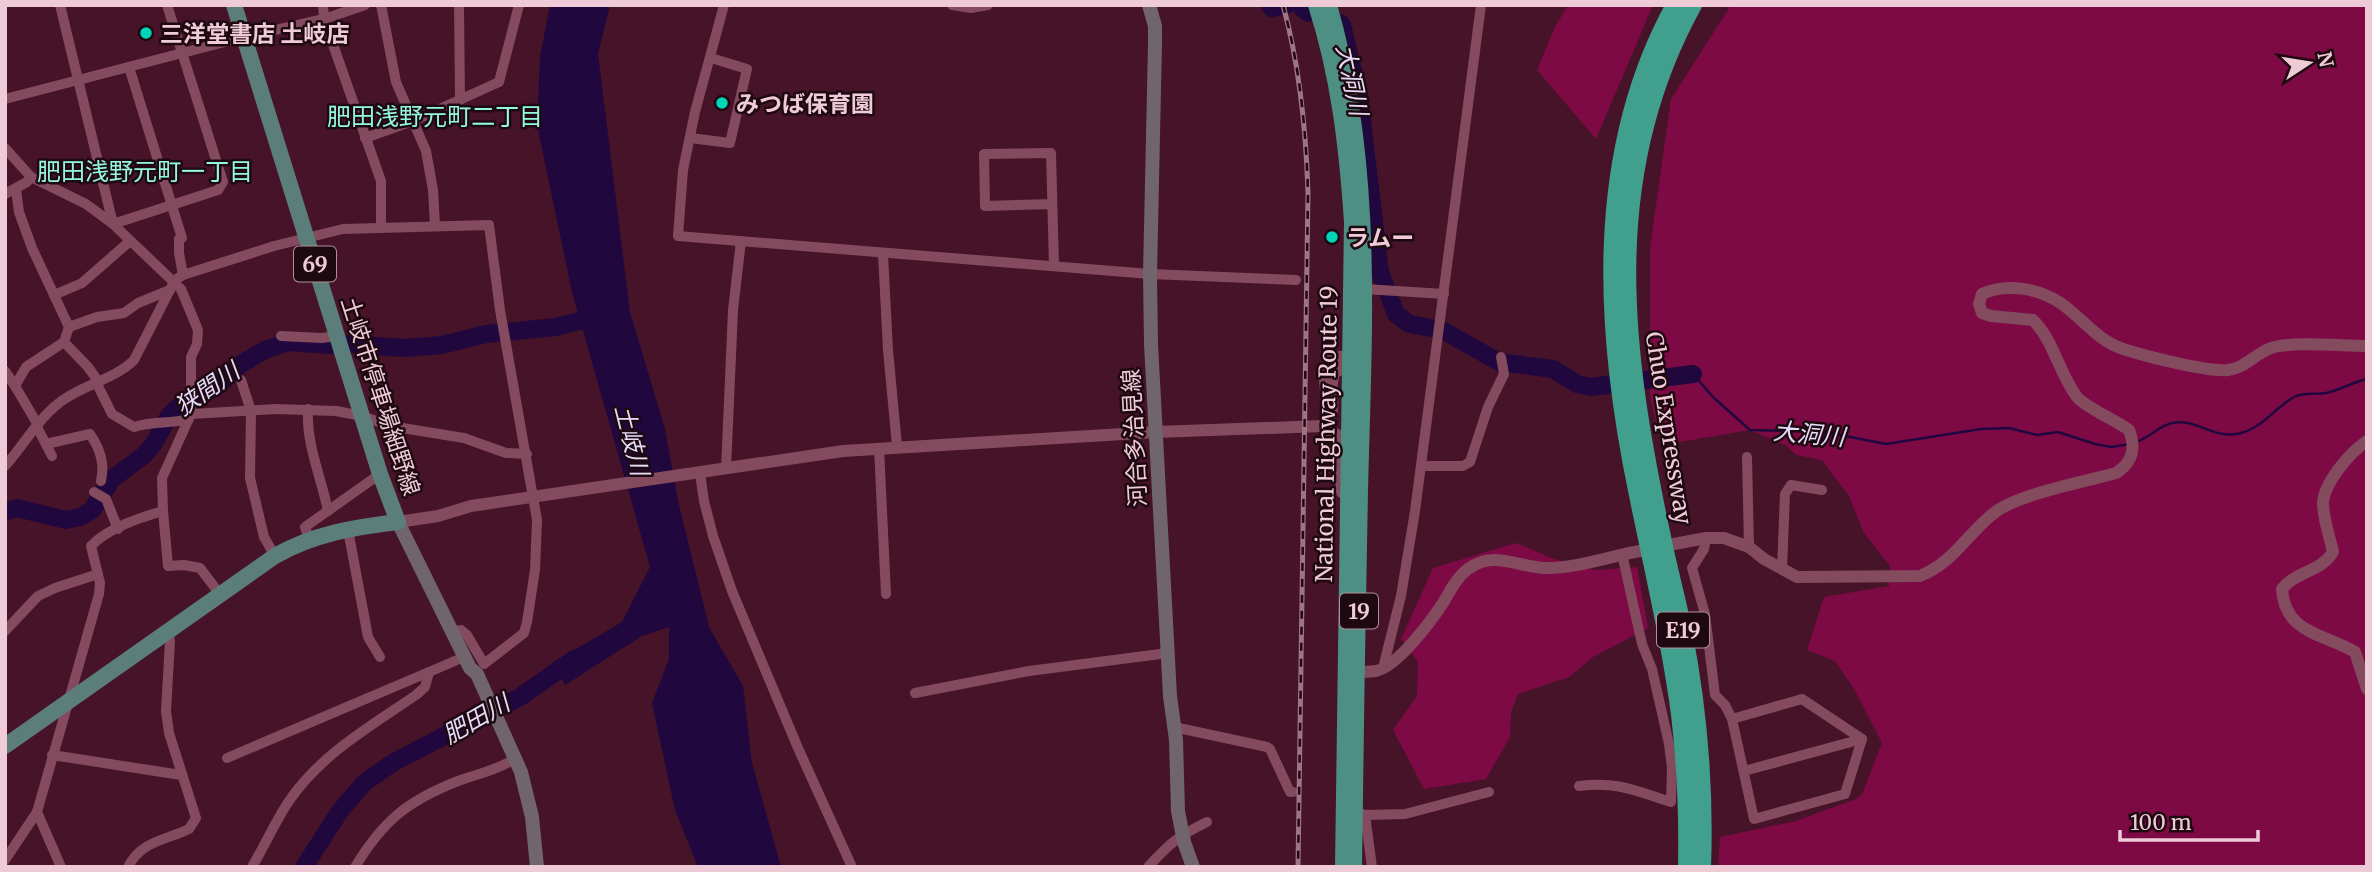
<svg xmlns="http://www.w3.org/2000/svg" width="2372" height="872" font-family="Merriweather,'Noto Sans JP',serif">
	<rect width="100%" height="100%" fill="#461329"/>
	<g fill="#7d0a45">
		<path d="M 1568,5 L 1653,5 L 1596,139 L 1537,70 L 1555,27 Z"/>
		<path d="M 1731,5 L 2367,5 L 2367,867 L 1718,867 L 1720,837 L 1796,821 L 1856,799 L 1862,794 L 1882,743 L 1854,689 L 1835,661 L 1807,650 L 1824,597 L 1889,586 L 1890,566 L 1864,533 L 1849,496 L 1822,460 L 1796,455 L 1787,446 L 1750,430 L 1662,445 L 1650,397 L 1650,248 L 1671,99 Z"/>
		<path d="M 1516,543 L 1554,559 L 1596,570 L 1637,567 L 1648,628 L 1593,657 L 1569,677 L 1518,694 L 1511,712 L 1510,737 L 1486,779 L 1424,789 L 1393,730 L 1417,696 L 1418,662 L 1401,639 L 1433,568 Z"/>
	</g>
	<path fill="#20083f" d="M 550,5 L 610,5 L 598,54 L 630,312 L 665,429 L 678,501 L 709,627 L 743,686 L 752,763 L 781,867 L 698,867 L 675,810 L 652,703 L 669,659 L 669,627 L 642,636 L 565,685 L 552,663 L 622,622 L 650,567 L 572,292 L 537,125 L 540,57 Z"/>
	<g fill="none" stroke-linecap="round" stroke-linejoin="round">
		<g stroke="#20083f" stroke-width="2.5">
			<path d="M 1693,374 L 1713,397 L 1750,430 L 1825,432 L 1886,444 L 1981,429 L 2009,428 L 2037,435 L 2058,432 L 2095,444 L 2111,447 L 2130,444"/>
			<path d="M 2136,442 C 2152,437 2160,423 2179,422 C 2201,422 2217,440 2241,433 C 2262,428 2276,407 2294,397 C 2304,392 2315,395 2326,393 C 2340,390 2353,382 2367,379"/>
		</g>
		<g stroke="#20083f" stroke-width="18">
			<path d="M 1270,5 L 1272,8 L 1286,5"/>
			<path d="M 1299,5 L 1308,13"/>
			<path d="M 1340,23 L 1342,25 L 1359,96 L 1380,272 L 1396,314 L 1409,324 L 1442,330 L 1499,362 L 1553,369 L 1577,384 L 1591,387 L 1693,374"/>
			<path d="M 349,344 L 404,348 L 442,345 L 486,334 L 556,327 L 595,317"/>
			<path d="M 5,512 L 17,508 L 66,520 L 80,517 L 92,510 L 112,479 L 143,456 L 153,445 L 169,416 L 176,409 L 218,386 L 241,364 L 265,350 L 288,342 L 330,345"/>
			<path d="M 304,867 L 340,811 L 364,783 L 394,762 L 520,697 L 576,658"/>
		</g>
		<g stroke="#844b5f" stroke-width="10">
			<path d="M 60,5 L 113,224 L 218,190 L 223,182 L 167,5"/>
			<path d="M 323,5 L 324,19 L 381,181 L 381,227"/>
			<path d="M 381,5 L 396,82 L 426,151 L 433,190 L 435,225"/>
			<path d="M 459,5 L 460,100"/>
			<path d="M 724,5 L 695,112 L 683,170 L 678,236 L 1150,274 L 1296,280"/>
			<path d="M 952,5 L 971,8 L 988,5"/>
			<path d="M 129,67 L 182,238 L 179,239 L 179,253 L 183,275"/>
			<path d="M 5,99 L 244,37 L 324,19 L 365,5"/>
			<path d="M 365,138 L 413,121 L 499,82 L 519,5"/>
			<path d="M 690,138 L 730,143 L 747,69 L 711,58"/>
			<path d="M 5,148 L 31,177 L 86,204 L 113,224 L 181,289 L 198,330 L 197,344 L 191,357 L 191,414 L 276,409 L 336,411 L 362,416 L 390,426 L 464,438 L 506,453 L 527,454"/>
			<path d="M 16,189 L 19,212 L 32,248 L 69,327"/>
			<path d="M 5,194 L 27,182 L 31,177"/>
			<path d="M 1052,204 L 985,206 L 984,154 L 1051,153 L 1054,266"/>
			<path d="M 883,254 L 888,350 L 897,446"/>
			<path d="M 1365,289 L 1444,294"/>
			<path d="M 54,295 L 82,283 L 130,241"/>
			<path d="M 281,336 L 322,338 L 337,336"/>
			<path d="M 64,342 L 88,367 L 98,381"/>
			<path d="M 5,371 L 15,386 L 26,367 L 64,342 L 69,327 L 97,317 L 124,313 L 138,303 L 170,290"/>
			<path d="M 241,380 L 251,411 L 250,478 L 264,537 L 275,556"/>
			<path d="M 96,382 L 112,414 L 134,427 C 152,421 170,424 189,419"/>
			<path d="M 15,386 L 38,425"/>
			<path d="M 308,409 C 306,445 321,476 328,511"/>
			<path d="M 37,427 L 52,456"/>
			<path d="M 46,444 L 90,434 C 100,449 105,463 101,481"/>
			<path d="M 879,448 L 886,594"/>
			<path d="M 1747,457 L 1749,547"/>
			<path d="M 5,466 C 23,446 37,420 59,403 C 81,385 114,380 134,360 L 175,280 L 183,275 L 274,246 L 343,229 L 489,225 L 500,310 L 537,520 L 535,570 L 527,622 L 524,633 L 484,664 L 467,635 L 461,630 L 453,632"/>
			<path d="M 1422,466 L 1463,466 L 1470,462 L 1488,407 L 1504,374 L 1501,357"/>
			<path d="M 726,469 L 733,310 L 741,241"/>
			<path d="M 700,473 L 704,501 L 713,536 L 732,591 L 798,748 L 852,867"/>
			<path d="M 94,492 L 106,499 L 118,529"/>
			<path d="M 163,511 L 168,566 L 184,565 L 200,568 L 219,593"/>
			<path d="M 348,530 L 368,637 L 380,657"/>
			<path d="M 1706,538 L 1704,549 L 1692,568 L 1705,614 L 1715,695 L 1725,705 L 1732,719 L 1802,699 L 1862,739 L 1845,794 L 1754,819 L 1732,719"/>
			<path d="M 309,539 L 305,527 L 380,474"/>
			<path d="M 1782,569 L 1785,494 L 1791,485 L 1822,490"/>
			<path d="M 5,631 L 38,596 L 55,588 L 98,574"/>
			<path d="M 1383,668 L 1401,596 L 1415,511 L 1481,5"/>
			<path d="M 915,693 L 1029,671 L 1168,653"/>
			<path d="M 1174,727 L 1267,747 L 1270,749 L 1290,792 L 1293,792"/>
			<path d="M 52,755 L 181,775"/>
			<path d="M 227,758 L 429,672"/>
			<path d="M 1744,771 L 1862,739"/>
			<path d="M 1579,786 C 1617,781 1636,791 1671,802 L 1672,768 L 1669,744 L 1652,669 L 1642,644 L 1622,554"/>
			<path d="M 1362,814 L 1365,815 L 1372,867"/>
			<path d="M 1365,815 L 1405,814 L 1489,792"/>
			<path d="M 5,860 L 37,812"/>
			<path d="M 61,867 L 37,812 L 99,594 L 100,583 L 91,546 C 108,528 139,518 163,511 L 162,478 L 191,414"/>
			<path d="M 128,867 C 141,841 166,840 189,829 L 196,818 L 169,733 L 166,711 L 170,641 L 168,630"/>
			<path d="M 252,867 C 265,845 275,822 289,801 C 321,754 371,726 416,695 L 425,687 L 429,672 L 464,657"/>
			<path d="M 355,867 C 383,821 407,801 458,781 C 475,775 493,771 509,762"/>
			<path d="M 1148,867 C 1170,843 1178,836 1207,822"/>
		</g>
		<g stroke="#844b5f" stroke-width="12">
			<path d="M 1326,389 C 1322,360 1328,356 1356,356"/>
			<path d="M 1322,426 L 1337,435 L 1339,441 L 1342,492"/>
			<path d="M 2367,441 C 2350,452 2324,483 2323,503 C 2323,519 2330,537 2333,552 C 2321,572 2296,571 2282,589 C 2285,634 2323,633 2355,652 L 2367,689"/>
			<path d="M 398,522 L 438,516 L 471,506 L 843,451 L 1156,432 L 1322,426 C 1342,411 1325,391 1335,372 L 1356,362"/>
			<path d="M 1674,544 L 1706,538 L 1724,538 L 1749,547 L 1764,559 L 1797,577 L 1920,576 C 1953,563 1967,534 1994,513 C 2018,494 2084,482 2116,473 C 2133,462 2136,448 2129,430 C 2117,421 2085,407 2077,397 C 2059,373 2054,341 2033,320 L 1991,316 L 1982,313 L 1979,304 L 1982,294 C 2006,283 2037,288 2059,302 C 2082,317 2096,340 2123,349 C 2145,356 2207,372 2228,370 C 2245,368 2255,354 2271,348 C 2293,341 2341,346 2367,346"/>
			<path d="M 1349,672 C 1358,672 1368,672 1376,671 C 1398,666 1431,621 1443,603 C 1450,591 1457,577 1468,569 C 1494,550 1517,567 1545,568 C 1574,569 1611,556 1640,551"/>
		</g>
		<g stroke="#70646d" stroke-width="14">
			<path d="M 1149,5 L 1155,26 L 1155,44 L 1150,274 L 1151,344 L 1170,696 L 1176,740 L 1178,811 L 1184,842 L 1193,867"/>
			<path d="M 398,522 L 470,668 L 477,674 L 521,772 L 532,817 L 537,867"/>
		</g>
		<path stroke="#5b7e7b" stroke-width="16" d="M 5,746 L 275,556 C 313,534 355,527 398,522 L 380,474 L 234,5"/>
		<g stroke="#4e8f84" stroke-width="16">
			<path d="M 1316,5 C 1339,76 1347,148 1352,222 L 1343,867"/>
			<path d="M 1329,5 C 1375,164 1364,327 1360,490 C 1357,616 1356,741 1354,867"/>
		</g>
		<g stroke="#40a08d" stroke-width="18">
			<path d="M 1675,5 C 1593,153 1604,330 1637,490 C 1652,565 1670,639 1680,714 C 1686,765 1688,815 1687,867"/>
			<path d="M 1693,5 C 1598,177 1623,354 1662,537 C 1668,568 1677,599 1683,630 C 1698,708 1705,787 1702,867"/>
		</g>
		<g stroke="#9f7484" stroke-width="5">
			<path id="rail" d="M 1283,5 C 1300,67 1306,129 1308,193 L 1298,867"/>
		</g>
		<use href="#rail" stroke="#1f0911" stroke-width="2.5" stroke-dasharray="8" stroke-linecap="butt"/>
	</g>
	<g fill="#01d5b7" stroke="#1f0911" stroke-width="2.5">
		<circle cx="146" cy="33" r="7"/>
		<circle cx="722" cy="103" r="7"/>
		<circle cx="1332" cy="237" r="7"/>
	</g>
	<g text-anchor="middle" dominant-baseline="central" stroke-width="5" stroke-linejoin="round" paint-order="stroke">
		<g fill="#1f0911" stroke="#b0919b" stroke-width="2">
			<rect x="294" y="246.5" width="42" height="35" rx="5"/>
			<rect x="1340" y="593.5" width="38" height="35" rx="5"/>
			<rect x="1657" y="612.5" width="52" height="35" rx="5"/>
		</g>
		<g font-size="21" font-weight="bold" fill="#eecbd6">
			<text x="315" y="264">69</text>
			<text x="1359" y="611">19</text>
			<text x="1683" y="630">E19</text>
		</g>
		<g font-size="23" font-weight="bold" fill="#eecbd6" stroke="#1f0911" text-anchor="start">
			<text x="160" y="33">三洋堂書店 土岐店</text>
			<text x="736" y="103">みつば保育園</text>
			<text x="1346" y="237">ラムー</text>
		</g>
		<g font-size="23" fill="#eecbd6" stroke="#1f0911">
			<text transform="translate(381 396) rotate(72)">土岐市停車場細野線</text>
			<text transform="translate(1669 428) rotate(81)">Chuo Expressway</text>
			<text transform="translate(1326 434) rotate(-89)">National Highway Route 19</text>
			<text transform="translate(1134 438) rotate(-93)">河合多治見線</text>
		</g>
		<g font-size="24" font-style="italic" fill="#e3dcf8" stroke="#1f0911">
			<text transform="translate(1352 80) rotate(78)">大洞川</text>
			<text transform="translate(207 389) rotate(-35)">狭間川</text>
			<text transform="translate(1809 434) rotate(5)">大洞川</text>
			<text transform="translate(632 440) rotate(76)">土岐川</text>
			<text transform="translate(476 719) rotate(-30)">肥田川</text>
		</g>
		<g font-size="24" fill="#94f8e1" stroke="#1f0911">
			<text x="435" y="116">肥田浅野元町二丁目</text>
			<text x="145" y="171">肥田浅野元町一丁目</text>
		</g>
	</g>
	<rect width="2372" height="872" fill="none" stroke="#eecbd6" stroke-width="14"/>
	<g transform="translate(2309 63) rotate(78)" stroke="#1f0911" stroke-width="5" paint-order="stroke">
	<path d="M0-5L12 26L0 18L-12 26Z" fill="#eecbd6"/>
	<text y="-10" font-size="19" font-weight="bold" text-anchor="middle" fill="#eecbd6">N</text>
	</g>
	<path d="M2120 830v10h138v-10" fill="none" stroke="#eecbd6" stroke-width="3.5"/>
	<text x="2130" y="830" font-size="21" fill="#eecbd6" stroke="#1f0911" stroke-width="5" paint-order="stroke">100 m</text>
</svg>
